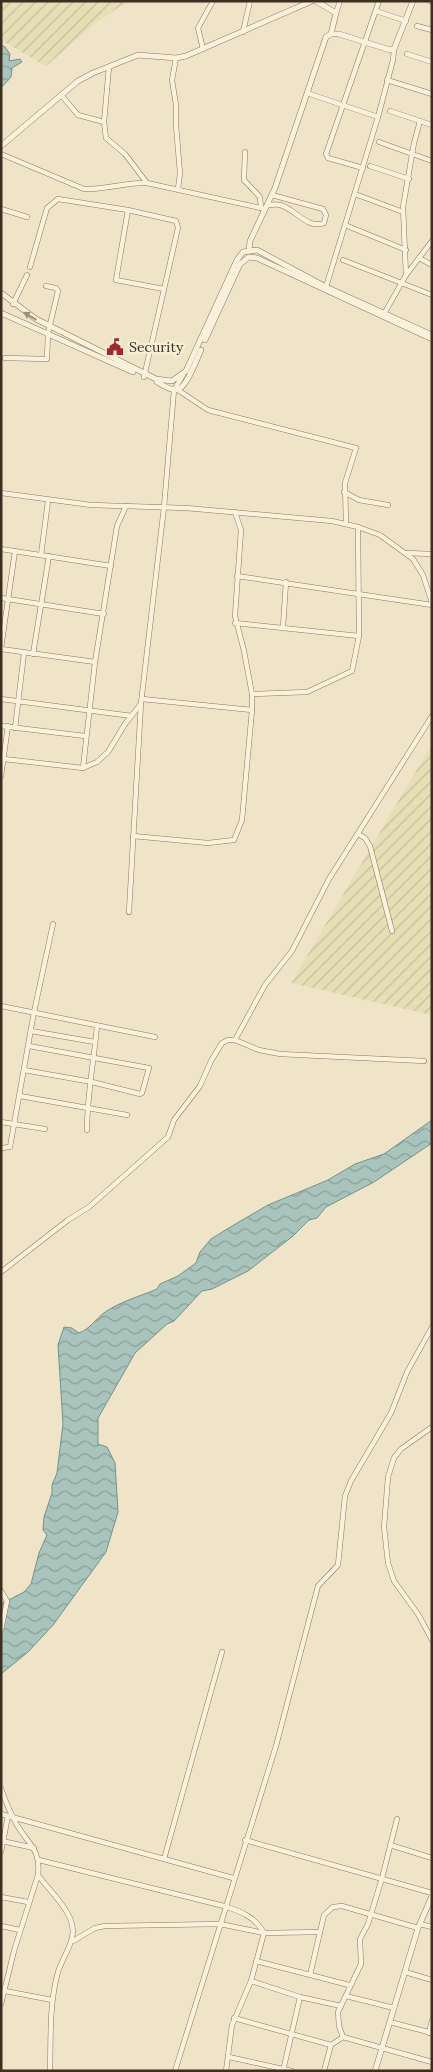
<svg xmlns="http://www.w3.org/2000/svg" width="433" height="2072" font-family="Lora,serif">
	<defs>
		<pattern id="farmland-furrows" width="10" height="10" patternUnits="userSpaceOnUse" patternTransform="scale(1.25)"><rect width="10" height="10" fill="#e6deb5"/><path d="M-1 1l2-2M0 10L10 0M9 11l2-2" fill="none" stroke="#c6bf9b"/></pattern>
		<pattern id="water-waves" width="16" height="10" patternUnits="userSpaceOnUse" patternTransform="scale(1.25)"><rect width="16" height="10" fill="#a9c4bc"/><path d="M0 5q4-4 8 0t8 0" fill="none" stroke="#8ba098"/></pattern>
	</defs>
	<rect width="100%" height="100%" fill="#f0e4c8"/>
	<g fill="url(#farmland-furrows)">
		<path d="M 1,1 L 134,1 L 119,7 L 92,26 L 46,66 L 1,40 Z"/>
		<path d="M 432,744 L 432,1015 L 291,983 Z"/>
	</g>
	<g fill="url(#water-waves)" stroke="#6f938a">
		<path d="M 1,45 L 5,47 L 10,54 L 9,61 L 20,59 L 22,62 L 12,68 L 11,77 L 1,88 Z"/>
		<path d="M 432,1120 L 432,1143 L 374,1182 L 326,1207 L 317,1218 L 309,1220 L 293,1236 L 248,1271 L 212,1289 L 202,1291 L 174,1321 L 167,1324 L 135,1353 L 98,1418 L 98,1444 L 107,1447 L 115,1463 L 118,1512 L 106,1552 L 53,1625 L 28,1652 L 1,1674 L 1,1604 L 24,1592 L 31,1584 L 39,1553 L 47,1535 L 43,1530 L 44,1517 L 52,1493 L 52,1485 L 57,1473 L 63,1424 L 58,1345 L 64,1327 L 72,1328 L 79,1333 C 92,1328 98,1315 110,1309 C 125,1300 141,1296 157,1289 L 160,1284 L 178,1276 L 196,1263 L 200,1252 L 211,1239 L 232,1226 L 268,1205 L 328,1180 L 355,1164 L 384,1154 Z"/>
	</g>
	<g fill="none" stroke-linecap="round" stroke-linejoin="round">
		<g stroke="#8d765c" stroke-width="5.5">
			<g id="minor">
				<path d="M 430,1 L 432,2"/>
				<path d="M 376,11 L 406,21"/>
				<path d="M 336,13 L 340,1"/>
				<path d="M 417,26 L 432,30"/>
				<path d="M 243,32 L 250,1"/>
				<path d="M 203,49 L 198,28 L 213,1"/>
				<path d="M 407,54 L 432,62"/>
				<path d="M 176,58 L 172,80 L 176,105 L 176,125 L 180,173 L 178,189"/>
				<path d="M 109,67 L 104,122 L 106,138 L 125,154 L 147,183"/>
				<path d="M 387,80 L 432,94"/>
				<path d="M 307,93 L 378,117"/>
				<path d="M 61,95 L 78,115 L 104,122"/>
				<path d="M 390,111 L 432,125"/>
				<path d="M 379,142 L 432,161"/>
				<path d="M 245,152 L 244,180 L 260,197 L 261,208"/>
				<path d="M 1,154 L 84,189 C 106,190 125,182 147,183 L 265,209"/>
				<path d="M 370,166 L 409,179"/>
				<path d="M 363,168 L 328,158 L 326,154 L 379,1"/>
				<path d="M 355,194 L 403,212"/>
				<path d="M 267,205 C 271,205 276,204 280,205 C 294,208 308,230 324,223 L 326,215 L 323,209 L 272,195"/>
				<path d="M 1,209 L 27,217"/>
				<path d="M 128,210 L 116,280 L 164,289"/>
				<path d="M 345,225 L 406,250"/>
				<path d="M 419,258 L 432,265"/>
				<path d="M 343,260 L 432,295"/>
				<path d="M 30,267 L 47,208 L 58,199 L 128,210 L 176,221 L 178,228 L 144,377"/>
				<path d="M 406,275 L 403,207 L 414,143 L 420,121"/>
				<path d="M 326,287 L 378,117 L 393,60 L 394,49"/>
				<path d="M 13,304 L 27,275"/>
				<path d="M 384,314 L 406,275 L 432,241"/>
				<path d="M 5,358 L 47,359 L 48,333 L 58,291 L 56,288 L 46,286"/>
				<path d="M 178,390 L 208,410 L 356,448 L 345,483 L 346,524"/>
				<path d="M 344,492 L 359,500 L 388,505"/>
				<path d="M 1,493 L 91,505 L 186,508 L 332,521 L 358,527 L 380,535 L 413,559 L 423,575 L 432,603"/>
				<path d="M 1,549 L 111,566"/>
				<path d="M 406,553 L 432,554"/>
				<path d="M 41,555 L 48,501"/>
				<path d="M 237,576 L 432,605"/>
				<path d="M 1,598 L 104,614"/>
				<path d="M 235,623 L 359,636"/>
				<path d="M 283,627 L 286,582"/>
				<path d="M 1,648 L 15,551"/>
				<path d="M 1,649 L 95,662"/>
				<path d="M 33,654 L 49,556"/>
				<path d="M 252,694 L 307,692 L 352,671 L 359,636 L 358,527"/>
				<path d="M 1,699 L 132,716"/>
				<path d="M 142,699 L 252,710"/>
				<path d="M 1,726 L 85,736"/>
				<path d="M 15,728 L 24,653"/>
				<path d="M 4,759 L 83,768 L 97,762 L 108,752 L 125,724 L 140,705"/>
				<path d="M 83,768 L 95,662 L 117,526 L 126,506"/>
				<path d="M 1,776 L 8,726"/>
				<path d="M 358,834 L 365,838 L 370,846 L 392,931"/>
				<path d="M 133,836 L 208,843 L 234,840 L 242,820 L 252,710 L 252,694 L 244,651 L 235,616 L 241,530 L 235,512"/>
				<path d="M 129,912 L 141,703 L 164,507 L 174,390 L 183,375"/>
				<path d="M 1,1006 L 155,1037"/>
				<path d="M 31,1031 L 95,1042"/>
				<path d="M 235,1040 L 259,1050 L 280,1054 L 424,1061"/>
				<path d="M 24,1070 L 92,1082 L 140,1094 L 142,1093 L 149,1068 L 29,1046"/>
				<path d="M 20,1096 L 127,1115"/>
				<path d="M 1,1122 L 45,1129"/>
				<path d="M 87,1130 C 87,1095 94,1060 97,1026"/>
				<path d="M 1,1148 L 10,1147 L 34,1012 L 53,924"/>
				<path d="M 1,1272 L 68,1220 L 89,1207 L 168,1137 L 174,1120 L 200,1086 L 211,1061 L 222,1043 L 228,1040 L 235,1040 L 265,985 L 292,951 L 329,879 L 432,716"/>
				<path d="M 432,1427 L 401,1449 L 394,1458 L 388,1477 L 384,1527 L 388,1563 L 394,1581 L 418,1614 L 432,1640"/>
				<path d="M 1,1591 L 7,1601 L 1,1630"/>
				<path d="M 1,1788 C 5,1801 11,1814 17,1825 C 29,1845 41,1850 38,1875 C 48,1889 63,1902 70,1918 C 79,1938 64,1953 58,1972 C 49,2004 51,2037 50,2071"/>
				<path d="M 1,1814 L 233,1878"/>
				<path d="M 245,1840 L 432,1893"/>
				<path d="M 2,1841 L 34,1848"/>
				<path d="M 390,1845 L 432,1858"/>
				<path d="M 1,1852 L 8,1816"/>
				<path d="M 164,1859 L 222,1652"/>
				<path d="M 39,1860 L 224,1906 C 242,1912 254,1916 264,1933 L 251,1981 L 232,2025 L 226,2071"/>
				<path d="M 1,1897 L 28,1902"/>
				<path d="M 420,1924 L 432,1927"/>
				<path d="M 1,1926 L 20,1930"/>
				<path d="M 73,1941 L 95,1928 L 105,1926 L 220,1924 L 264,1933 L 320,1932"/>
				<path d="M 256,1961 L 349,1985"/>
				<path d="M 405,1972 L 432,1980"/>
				<path d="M 310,1975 L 324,1915 L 333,1907 L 342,1906 L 418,1928"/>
				<path d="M 251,1981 L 300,1997 L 341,2006"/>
				<path d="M 5,1991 L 52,2000"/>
				<path d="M 346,1996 L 394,2008"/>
				<path d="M 1,2004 L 14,1951 L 38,1875"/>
				<path d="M 234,2018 L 331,2045"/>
				<path d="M 390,2022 L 432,2033"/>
				<path d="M 429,2033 L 432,2020"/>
				<path d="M 343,2037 L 339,2026 L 338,2012 L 361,1964 L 360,1939 L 368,1924 L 382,1878 L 397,1819"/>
				<path d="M 229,2057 L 292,2071"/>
				<path d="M 175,2071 L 276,1746 L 318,1586 L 338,1565 L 345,1496 L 351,1481 L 391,1413 L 407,1372 L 432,1327"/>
				<path d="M 283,2071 L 300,1997"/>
				<path d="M 324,2071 L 331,2045 L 343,2037 L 432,2062"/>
			</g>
		</g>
		<g stroke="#8d765c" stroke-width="6">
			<g id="tertiary">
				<path d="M 316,1 L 336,13 L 331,34"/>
				<path d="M 1,146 L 78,81 L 93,73 L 138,55 L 176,58 L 186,56 L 312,1"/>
				<path d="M 249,251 L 250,241 L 275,188 L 326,37 L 331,34 L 339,34 L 390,50 L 394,49 L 413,1"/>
				<path d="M 1,293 L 36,319 L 156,379 L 172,381 L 186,371 L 237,260 L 243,252 L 257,250 L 326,287 L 432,335"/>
				<path d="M 1,313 L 133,372"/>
				<path d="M 205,340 L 240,264 L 249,257 L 257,258 L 432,339"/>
				<path d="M 157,382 C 162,385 170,390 176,390 C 186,390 197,358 201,350"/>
				<path d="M 375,2071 L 418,1928 L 432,1896"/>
			</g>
		</g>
		<use href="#minor" stroke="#faf1dc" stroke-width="4.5"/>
		<use href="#tertiary" stroke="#faf1dc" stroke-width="5"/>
	</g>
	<defs><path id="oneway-solid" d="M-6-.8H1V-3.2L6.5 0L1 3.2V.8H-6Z" transform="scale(1.25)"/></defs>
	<use fill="#9c907e" href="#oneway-solid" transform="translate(30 316) rotate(-149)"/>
	<defs>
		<g id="civic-bare" transform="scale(1.35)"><path d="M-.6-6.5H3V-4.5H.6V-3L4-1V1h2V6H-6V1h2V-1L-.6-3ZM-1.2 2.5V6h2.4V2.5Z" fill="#9e2a2b" stroke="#f7eed8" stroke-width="2.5" paint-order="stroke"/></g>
	</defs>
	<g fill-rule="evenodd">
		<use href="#civic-bare" x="115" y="347"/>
	</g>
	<g text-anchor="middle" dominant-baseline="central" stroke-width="5" stroke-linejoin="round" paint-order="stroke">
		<g font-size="14" fill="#3d2e20" stroke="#f7eed8" text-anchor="start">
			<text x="129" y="347">Security</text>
		</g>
	</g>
	<rect width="433" height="2072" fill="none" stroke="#3d2e20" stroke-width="5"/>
</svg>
